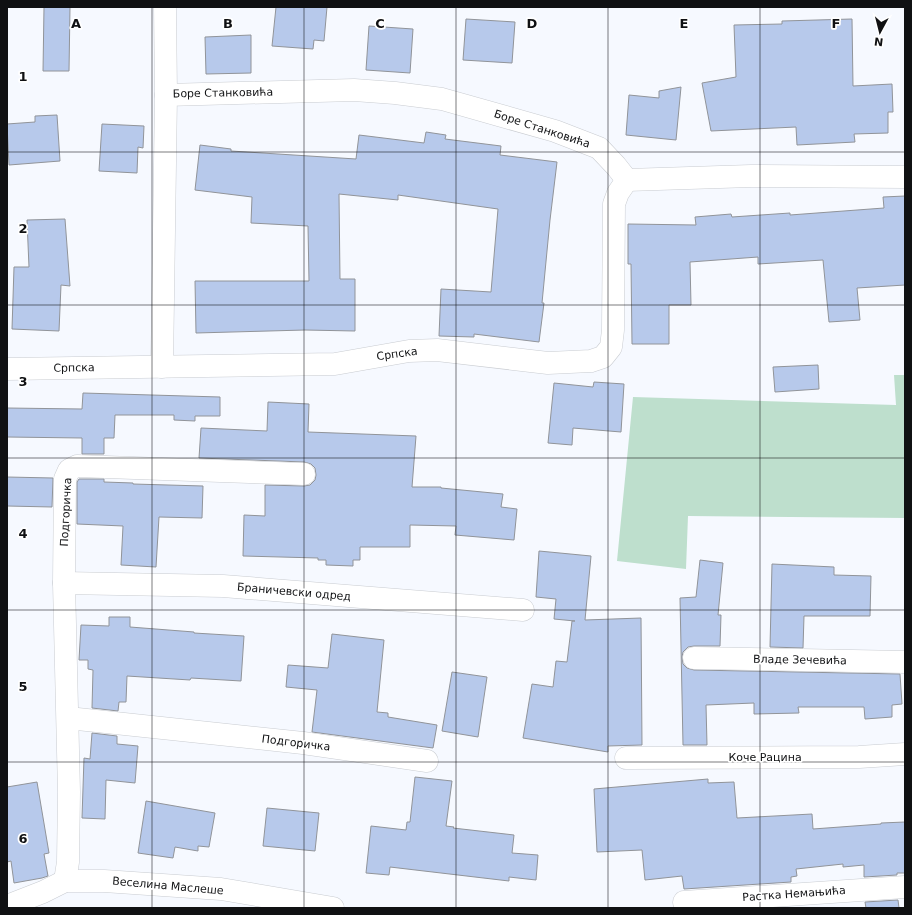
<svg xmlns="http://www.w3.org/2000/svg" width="912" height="915" font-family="'DejaVu Sans',sans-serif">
	<rect width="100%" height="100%" fill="#f6f9ff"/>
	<path fill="#bedfcd" d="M 894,375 L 905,375 L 905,518 L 688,516 L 686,569 L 617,561 L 633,397 L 896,405 Z"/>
	<g fill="#b7c9eb" stroke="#919499">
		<path d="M 44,7 L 70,7 L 69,71 L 43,71 Z"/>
		<path d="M 276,7 L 327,7 L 324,41 L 314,40 L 313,49 L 272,46 Z"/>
		<path d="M 466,19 L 515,22 L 512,63 L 463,60 Z"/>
		<path d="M 852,19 L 853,86 L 892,84 L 893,112 L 888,112 L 888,133 L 854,134 L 855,142 L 797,145 L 796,127 L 711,131 L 702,83 L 736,77 L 734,25 L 782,24 L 782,21 Z"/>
		<path d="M 369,26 L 413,29 L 410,73 L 366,70 Z"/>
		<path d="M 251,35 L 251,73 L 206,74 L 205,37 Z"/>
		<path d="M 681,87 L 676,140 L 626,135 L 629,95 L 659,98 L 659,91 Z"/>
		<path d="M 57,115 L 60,161 L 9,165 L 7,124 L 35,122 L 35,116 Z"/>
		<path d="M 102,124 L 144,126 L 143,148 L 138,147 L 137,173 L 99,171 Z"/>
		<path d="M 426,132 L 446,135 L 445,139 L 501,146 L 500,155 L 557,162 L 550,220 L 542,303 L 544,303 L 539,342 L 474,334 L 474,337 L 439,336 L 441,289 L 491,292 L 498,209 L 398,195 L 398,200 L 339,194 L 340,279 L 355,279 L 355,331 L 305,330 L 196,333 L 195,281 L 309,281 L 308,226 L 251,223 L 252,197 L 195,190 L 200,145 L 231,149 L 231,151 L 356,159 L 359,135 L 424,143 Z"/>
		<path d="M 905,196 L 905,285 L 857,288 L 860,320 L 829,322 L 823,260 L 758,264 L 758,257 L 690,262 L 691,305 L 669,305 L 669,344 L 632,344 L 631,264 L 628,264 L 628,224 L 696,225 L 695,217 L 731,214 L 732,217 L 790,213 L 790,215 L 884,208 L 883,197 Z"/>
		<path d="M 65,219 L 70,286 L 61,285 L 59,331 L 12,329 L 14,267 L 29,267 L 27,220 Z"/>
		<path d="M 818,365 L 819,389 L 775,392 L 773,367 Z"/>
		<path d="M 594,382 L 624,384 L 621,432 L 573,428 L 572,445 L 548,443 L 554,383 L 593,387 Z"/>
		<path d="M 83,393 L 220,397 L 220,416 L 195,416 L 195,421 L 174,420 L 174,415 L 115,415 L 114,438 L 104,438 L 104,454 L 82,454 L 82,438 L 7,437 L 7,408 L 82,409 Z"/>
		<path d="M 268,402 L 309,404 L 308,432 L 416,436 L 412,487 L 441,487 L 441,488 L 503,494 L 501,507 L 517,509 L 514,540 L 455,535 L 456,526 L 410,525 L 410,547 L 360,547 L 360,560 L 353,560 L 353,566 L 326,565 L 326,560 L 318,560 L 318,558 L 243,556 L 244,515 L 265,516 L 265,485 L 304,486 L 310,485 L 315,480 L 316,475 L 315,468 L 311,464 L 304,462 L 199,458 L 201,428 L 267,431 Z"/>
		<path d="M 7,477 L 53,478 L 52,507 L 7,506 Z"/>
		<path d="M 79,479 L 104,479 L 104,482 L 133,483 L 133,484 L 203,486 L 202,518 L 159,517 L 156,567 L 121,565 L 123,526 L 77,524 L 77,482 Z"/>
		<path d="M 539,551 L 591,556 L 585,620 L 641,618 L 642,745 L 608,746 L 608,752 L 523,738 L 532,684 L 553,687 L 556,661 L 567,662 L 572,621 L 575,621 L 554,619 L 556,599 L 536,597 Z"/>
		<path d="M 700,560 L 723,563 L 718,615 L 721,615 L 720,646 L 694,646 L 688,647 L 683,652 L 682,657 L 683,664 L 687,668 L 694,670 L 900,674 L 902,704 L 892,705 L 892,717 L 865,719 L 864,707 L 798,707 L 799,713 L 754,714 L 754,703 L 706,705 L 707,745 L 683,745 L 680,598 L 696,597 Z"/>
		<path d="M 772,564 L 834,567 L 834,575 L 871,576 L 870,616 L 804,616 L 803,648 L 770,647 Z"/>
		<path d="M 109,617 L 130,617 L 130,627 L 194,632 L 194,633 L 244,636 L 241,681 L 191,678 L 190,680 L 127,676 L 126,702 L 119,702 L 118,711 L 92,708 L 93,670 L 88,669 L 88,660 L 79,660 L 81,625 L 109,626 Z"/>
		<path d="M 332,634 L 384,640 L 377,712 L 388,713 L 388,717 L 437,725 L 433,748 L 312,732 L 317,690 L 286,687 L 288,665 L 328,668 Z"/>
		<path d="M 452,672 L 487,677 L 478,737 L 442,731 Z"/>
		<path d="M 92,733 L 117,736 L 117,744 L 138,746 L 135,783 L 106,780 L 105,819 L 82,818 L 84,758 L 90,759 Z"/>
		<path d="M 415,777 L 452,781 L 446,826 L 454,827 L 453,828 L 514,835 L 512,853 L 538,855 L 536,880 L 509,877 L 509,881 L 390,867 L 389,875 L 366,873 L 371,826 L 406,830 L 407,822 L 410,822 Z"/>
		<path d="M 708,779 L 708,783 L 734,782 L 737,818 L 812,814 L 813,829 L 881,824 L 881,823 L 905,822 L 905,873 L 897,873 L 897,875 L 864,877 L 864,865 L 843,867 L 843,864 L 796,869 L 797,876 L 791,877 L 791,882 L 684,889 L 682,876 L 645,880 L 642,850 L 597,852 L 594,789 Z"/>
		<path d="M 37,782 L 49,853 L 44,854 L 48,876 L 42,878 L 14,883 L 11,861 L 7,862 L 7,787 Z"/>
		<path d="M 146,801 L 215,813 L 209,847 L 198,846 L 198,851 L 175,847 L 173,858 L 138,853 Z"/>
		<path d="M 267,808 L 319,813 L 315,851 L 263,846 Z"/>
		<path d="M 898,900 L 899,908 L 866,908 L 865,902 Z"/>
	</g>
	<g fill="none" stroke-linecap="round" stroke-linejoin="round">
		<g stroke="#c9ccd1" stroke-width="23">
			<g id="minor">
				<path d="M 165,7 L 166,95"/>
				<path d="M 627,180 L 751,176 L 905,177"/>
				<path d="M 162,367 L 166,95 L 354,90 L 395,93 L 442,99 L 555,131 L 599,148 L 616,166 L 627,180"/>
				<path d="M 7,369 L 335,364 L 409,351 L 437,350 L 548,363 L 591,361 L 603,357 L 611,347 L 613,330 L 614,204 L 618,193 L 627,180"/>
				<path d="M 64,583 L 223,586 L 523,610"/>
				<path d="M 694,658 L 905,662"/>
				<path d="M 68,718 L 303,743 L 427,761"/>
				<path d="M 626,758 L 859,757 L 905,754"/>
				<path d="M 65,881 L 68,862 L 69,792 L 64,583 L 65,479 L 69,470 L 77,466 L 304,474"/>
				<path d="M 684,902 L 905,887"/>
				<path d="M 7,906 L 43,892 L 65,881 L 104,881 L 221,889 L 333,908"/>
			</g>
		</g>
		<use href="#minor" stroke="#fff" stroke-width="22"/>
	</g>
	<path fill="none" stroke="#101113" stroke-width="1" stroke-opacity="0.55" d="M 152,7 L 152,908M 304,7 L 304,908M 456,7 L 456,908M 608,7 L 608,908M 760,7 L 760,908M 7,152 L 905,152M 7,305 L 905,305M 7,458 L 905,458M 7,610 L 905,610M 7,762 L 905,762"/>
	<g text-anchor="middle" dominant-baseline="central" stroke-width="3.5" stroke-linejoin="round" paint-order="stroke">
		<g font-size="11" fill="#101113" stroke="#fff">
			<text transform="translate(223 93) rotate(-1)">Боре Станковића</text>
			<text transform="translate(542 129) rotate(18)">Боре Станковића</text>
			<text transform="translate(397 354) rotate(-8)">Српска</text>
			<text transform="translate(74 368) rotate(-1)">Српска</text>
			<text transform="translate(66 512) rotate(-87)">Подгоричка</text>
			<text transform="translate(294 592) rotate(5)">Браничевски одред</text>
			<text transform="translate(800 660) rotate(1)">Владе Зечевића</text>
			<text transform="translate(296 743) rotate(7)">Подгоричка</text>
			<text x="765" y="757">Коче Рацина</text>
			<text transform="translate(168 886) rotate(5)">Веселина Маслеше</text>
			<text transform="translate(794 894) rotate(-4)">Растка Немањића</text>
		</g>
	</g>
	<g font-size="13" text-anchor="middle" font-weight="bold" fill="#101113" stroke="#fff" stroke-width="3.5" stroke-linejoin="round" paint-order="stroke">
		<text x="76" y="28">A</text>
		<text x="228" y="28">B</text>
		<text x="380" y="28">C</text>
		<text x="532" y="28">D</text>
		<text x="684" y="28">E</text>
		<text x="836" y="28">F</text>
		<text x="23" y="81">1</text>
		<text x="23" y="233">2</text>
		<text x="23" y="386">3</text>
		<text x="23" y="538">4</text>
		<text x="23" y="691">5</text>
		<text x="23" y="843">6</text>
	</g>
	<rect width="912" height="915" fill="none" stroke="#101113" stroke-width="16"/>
	<g transform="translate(880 32) rotate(187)" stroke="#ffffff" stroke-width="3" paint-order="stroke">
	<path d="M0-3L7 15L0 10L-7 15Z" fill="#101113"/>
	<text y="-6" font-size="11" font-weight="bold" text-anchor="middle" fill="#101113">N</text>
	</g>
</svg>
